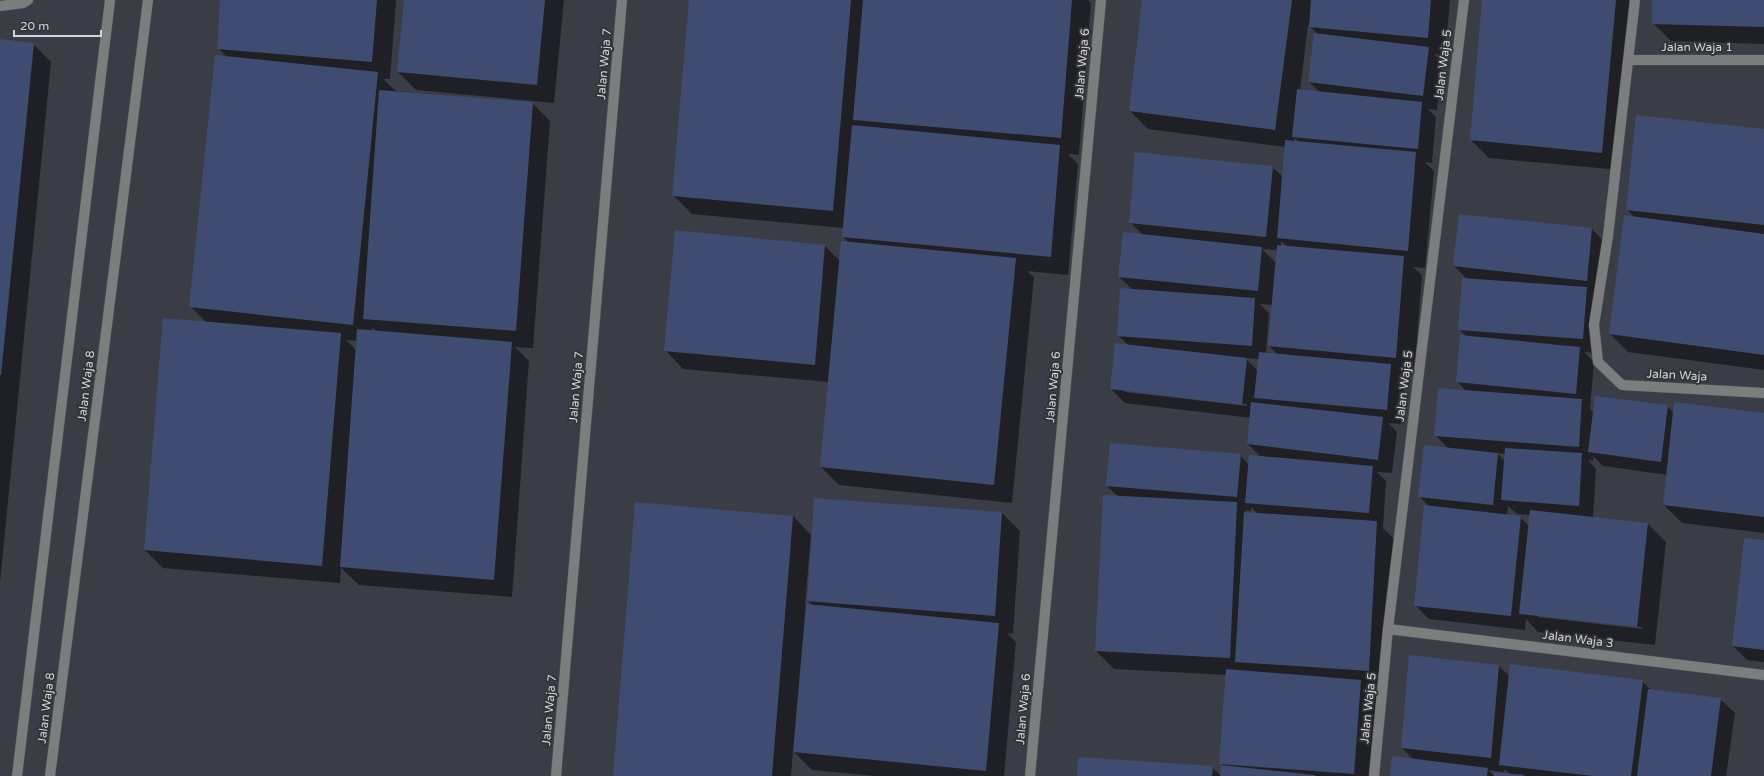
<svg xmlns="http://www.w3.org/2000/svg" width="1764" height="776" font-family="'Varela Round',sans-serif">
	<rect width="100%" height="100%" fill="#333438"/>
	<rect fill="#3a3d46" x="0" y="0" width="1764" height="776"/>
	<g fill="#0007" fill-rule="evenodd">
		<path d="M 221,0 L 396,0 L 390,79 L 383,79 L 396,91 L 532,103 L 550,121 L 533,348 L 515,347 L 529,361 L 512,597 L 359,585 L 341,568 L 340,583 L 163,568 L 145,550 L 206,322 L 191,307 L 227,57 L 218,48 ZM 372,327 L 377,332 L 372,331 ZM 346,340 L 357,341 L 356,350 Z"/>
		<path d="M 405,0 L 564,0 L 554,103 L 416,90 L 398,72 Z"/>
		<path d="M 690,0 L 1088,0 L 1091,3 L 1079,155 L 1068,154 L 1078,164 L 1068,275 L 1027,271 L 1034,277 L 1012,503 L 839,485 L 821,467 L 829,382 L 683,369 L 665,350 L 825,246 L 840,261 L 849,243 L 843,237 L 844,228 L 692,214 L 674,196 Z"/>
		<path d="M 1143,0 L 1450,0 L 1445,56 L 1434,54 L 1442,62 L 1437,110 L 1428,109 L 1436,117 L 1432,163 L 1425,162 L 1434,171 L 1425,268 L 1413,267 L 1422,275 L 1414,375 L 1399,374 L 1405,380 L 1401,424 L 1388,423 L 1397,432 L 1392,473 L 1377,472 L 1386,481 L 1383,528 L 1395,540 L 1386,688 L 1367,687 L 1378,699 L 1373,776 L 1221,776 L 1222,765 L 1220,763 L 1227,675 L 1114,669 L 1096,651 L 1119,497 L 1107,486 L 1240,455 L 1249,465 L 1261,457 L 1248,444 L 1251,418 L 1125,403 L 1111,389 L 1128,345 L 1118,335 L 1132,289 L 1119,277 L 1143,235 L 1130,222 L 1272,167 L 1283,177 L 1286,147 L 1148,129 L 1130,111 ZM 1308,25 L 1318,34 L 1309,82 L 1320,92 L 1300,90 ZM 1294,138 L 1299,142 L 1294,142 ZM 1281,241 L 1288,247 L 1281,247 ZM 1262,249 L 1277,250 L 1276,263 ZM 1260,304 L 1273,305 L 1269,346 L 1278,355 L 1266,354 L 1269,313 ZM 1245,358 L 1259,359 L 1258,371 ZM 1125,390 L 1247,404 L 1247,406 L 1125,392 ZM 1251,507 L 1258,514 L 1248,514 L 1244,510 L 1251,511 Z"/>
		<path d="M 1483,0 L 1635,0 L 1620,170 L 1489,158 L 1471,140 Z"/>
		<path d="M 1653,0 L 1764,0 L 1764,44 L 1671,41 L 1653,23 Z"/>
		<path d="M 0,40 L 33,44 L 51,62 L 0,583 Z"/>
		<path d="M 1764,130 L 1764,370 L 1628,352 L 1610,334 L 1635,218 L 1627,209 Z"/>
		<path d="M 1592,229 L 1606,244 L 1601,295 L 1592,294 L 1601,303 L 1597,353 L 1584,352 L 1594,362 L 1590,409 L 1594,413 L 1667,406 L 1674,413 L 1764,414 L 1764,533 L 1682,523 L 1664,505 L 1668,475 L 1603,466 L 1593,456 L 1593,461 L 1588,460 L 1596,469 L 1593,518 L 1648,524 L 1666,542 L 1655,645 L 1538,632 L 1526,619 L 1525,630 L 1429,619 L 1415,605 L 1430,507 L 1419,496 L 1448,448 L 1435,435 L 1466,391 L 1457,381 L 1466,336 L 1459,329 L 1467,279 L 1454,266 ZM 1497,453 L 1505,454 L 1505,461 ZM 1508,506 L 1517,514 L 1531,515 L 1529,526 L 1520,517 L 1507,516 ZM 1538,615 L 1642,627 L 1642,629 L 1538,617 Z"/>
		<path d="M 1002,513 L 1020,531 L 1013,634 L 1007,633 L 1016,642 L 1004,776 L 875,776 L 812,770 L 793,751 L 791,776 L 614,776 L 793,516 L 811,535 L 805,605 L 813,606 L 808,601 Z"/>
		<path d="M 1764,541 L 1764,662 L 1747,660 L 1733,646 Z"/>
		<path d="M 1499,666 L 1510,677 L 1642,681 L 1651,690 L 1720,699 L 1735,713 L 1726,776 L 1495,776 L 1510,774 L 1505,769 L 1504,772 L 1488,770 L 1494,776 L 1391,776 L 1414,760 L 1402,748 Z"/>
		<path d="M 1212,767 L 1221,776 L 1078,776 Z"/>
	</g>
	<g fill="#404b71">
		<path d="M 220,0 L 377,0 L 372,62 L 217,49 Z"/>
		<path d="M 404,0 L 545,0 L 537,85 L 397,72 Z"/>
		<path d="M 689,0 L 851,0 L 833,211 L 672,196 Z"/>
		<path d="M 863,0 L 1072,0 L 1061,138 L 853,120 Z"/>
		<path d="M 1142,0 L 1292,0 L 1275,130 L 1129,111 Z"/>
		<path d="M 1311,0 L 1431,0 L 1428,38 L 1309,27 Z"/>
		<path d="M 1482,0 L 1616,0 L 1602,153 L 1470,140 Z"/>
		<path d="M 1652,0 L 1764,0 L 1764,27 L 1652,24 Z"/>
		<path d="M 1314,33 L 1429,47 L 1423,96 L 1308,82 Z"/>
		<path d="M 0,39 L 34,43 L 1,375 L 0,375 Z"/>
		<path d="M 215,55 L 378,72 L 353,325 L 189,307 Z"/>
		<path d="M 1297,89 L 1422,102 L 1418,149 L 1292,137 Z"/>
		<path d="M 379,90 L 533,102 L 516,331 L 363,319 Z"/>
		<path d="M 1636,115 L 1764,129 L 1764,225 L 1626,210 Z"/>
		<path d="M 852,125 L 1060,145 L 1051,257 L 842,237 Z"/>
		<path d="M 1285,140 L 1416,152 L 1408,251 L 1277,238 Z"/>
		<path d="M 1135,152 L 1273,166 L 1266,237 L 1129,223 Z"/>
		<path d="M 1459,214 L 1592,228 L 1587,281 L 1453,266 Z"/>
		<path d="M 1624,215 L 1764,234 L 1764,355 L 1609,334 Z"/>
		<path d="M 675,230 L 825,245 L 815,365 L 664,351 Z"/>
		<path d="M 1123,232 L 1262,247 L 1258,291 L 1118,277 Z"/>
		<path d="M 841,241 L 1016,258 L 994,485 L 820,467 Z"/>
		<path d="M 1277,245 L 1404,256 L 1396,358 L 1268,346 Z"/>
		<path d="M 1462,278 L 1587,287 L 1583,339 L 1458,330 Z"/>
		<path d="M 1120,288 L 1255,298 L 1252,346 L 1117,336 Z"/>
		<path d="M 163,318 L 341,333 L 322,566 L 144,550 Z"/>
		<path d="M 357,329 L 512,342 L 494,580 L 340,567 Z"/>
		<path d="M 1460,335 L 1580,347 L 1576,394 L 1456,382 Z"/>
		<path d="M 1115,343 L 1247,358 L 1242,405 L 1110,389 Z"/>
		<path d="M 1259,352 L 1391,364 L 1387,410 L 1254,398 Z"/>
		<path d="M 1438,388 L 1582,399 L 1579,447 L 1434,436 Z"/>
		<path d="M 1595,396 L 1668,405 L 1661,462 L 1588,452 Z"/>
		<path d="M 1251,402 L 1383,417 L 1378,460 L 1247,444 Z"/>
		<path d="M 1674,402 L 1764,413 L 1764,517 L 1663,505 Z"/>
		<path d="M 1110,443 L 1241,454 L 1237,497 L 1106,486 Z"/>
		<path d="M 1424,445 L 1498,453 L 1493,505 L 1418,497 Z"/>
		<path d="M 1505,448 L 1582,453 L 1579,506 L 1501,500 Z"/>
		<path d="M 1249,455 L 1373,466 L 1369,513 L 1245,503 Z"/>
		<path d="M 1103,495 L 1237,502 L 1230,658 L 1095,651 Z"/>
		<path d="M 814,498 L 1002,512 L 995,616 L 807,601 Z"/>
		<path d="M 635,502 L 793,516 L 772,776 L 613,776 Z"/>
		<path d="M 1424,505 L 1521,516 L 1511,616 L 1414,606 Z"/>
		<path d="M 1530,510 L 1648,523 L 1637,627 L 1519,614 Z"/>
		<path d="M 1244,512 L 1377,521 L 1369,671 L 1235,662 Z"/>
		<path d="M 1744,538 L 1764,540 L 1764,650 L 1732,646 Z"/>
		<path d="M 806,604 L 999,623 L 986,771 L 793,752 Z"/>
		<path d="M 1409,655 L 1499,665 L 1491,758 L 1401,748 Z"/>
		<path d="M 1510,664 L 1643,680 L 1631,776 L 1593,776 L 1499,765 Z"/>
		<path d="M 1226,669 L 1361,680 L 1354,774 L 1219,764 Z"/>
		<path d="M 1648,689 L 1721,698 L 1711,776 L 1637,776 Z"/>
		<path d="M 1392,756 L 1488,768 L 1487,776 L 1390,776 Z"/>
		<path d="M 1078,757 L 1213,766 L 1212,776 L 1077,776 Z"/>
		<path d="M 1221,765 L 1315,775 L 1315,776 L 1220,776 Z"/>
		<path d="M 1494,772 L 1524,775 L 1524,776 L 1494,776 Z"/>
	</g>
	<g fill="none" stroke-linecap="round" stroke-linejoin="round">
		<g stroke="#505155" stroke-width="11">
			<g id="minor">
				<path d="M 1635,0 L 1608,236 L 1594,325 L 1598,362 L 1622,385 L 1764,393"/>
				<path d="M 0,6 L 23,3 L 28,0"/>
				<path d="M 1630,60 L 1764,60"/>
				<path d="M 1388,629 L 1764,675"/>
				<path d="M 17,776 L 110,0"/>
				<path d="M 50,776 L 148,0"/>
				<path d="M 556,776 L 622,0"/>
				<path d="M 1030,776 L 1101,0"/>
				<path d="M 1374,776 L 1388,629 L 1464,0"/>
			</g>
		</g>
		<use href="#minor" stroke="#7c7d7f" stroke-width="10"/>
	</g>
	<g text-anchor="middle" dominant-baseline="central" stroke-width="4" stroke-linejoin="round" paint-order="stroke">
		<g font-size="12" fill="#d4d5d8" stroke="#333438">
			<text x="1697" y="47">Jalan Waja 1</text>
			<text transform="translate(604 64) rotate(-85)">Jalan Waja 7</text>
			<text transform="translate(1082 64) rotate(-85)">Jalan Waja 6</text>
			<text transform="translate(1443 65) rotate(-83)">Jalan Waja 5</text>
			<text transform="translate(1677 375) rotate(3)">Jalan Waja</text>
			<text transform="translate(86 386) rotate(-83)">Jalan Waja 8</text>
			<text transform="translate(1404 386) rotate(-83)">Jalan Waja 5</text>
			<text transform="translate(576 387) rotate(-85)">Jalan Waja 7</text>
			<text transform="translate(1053 387) rotate(-85)">Jalan Waja 6</text>
			<text transform="translate(1578 639) rotate(7)">Jalan Waja 3</text>
			<text transform="translate(46 708) rotate(-83)">Jalan Waja 8</text>
			<text transform="translate(1368 708) rotate(-84)">Jalan Waja 5</text>
			<text transform="translate(1023 709) rotate(-85)">Jalan Waja 6</text>
			<text transform="translate(549 710) rotate(-85)">Jalan Waja 7</text>
		</g>
	</g>
	<path d="M14 30v6h87v-6" fill="none" stroke="#d4d5d8" stroke-width="2"/>
	<text x="20" y="30" font-size="12" fill="#d4d5d8" stroke="#333438" stroke-width="3" paint-order="stroke">20 m</text>
</svg>
